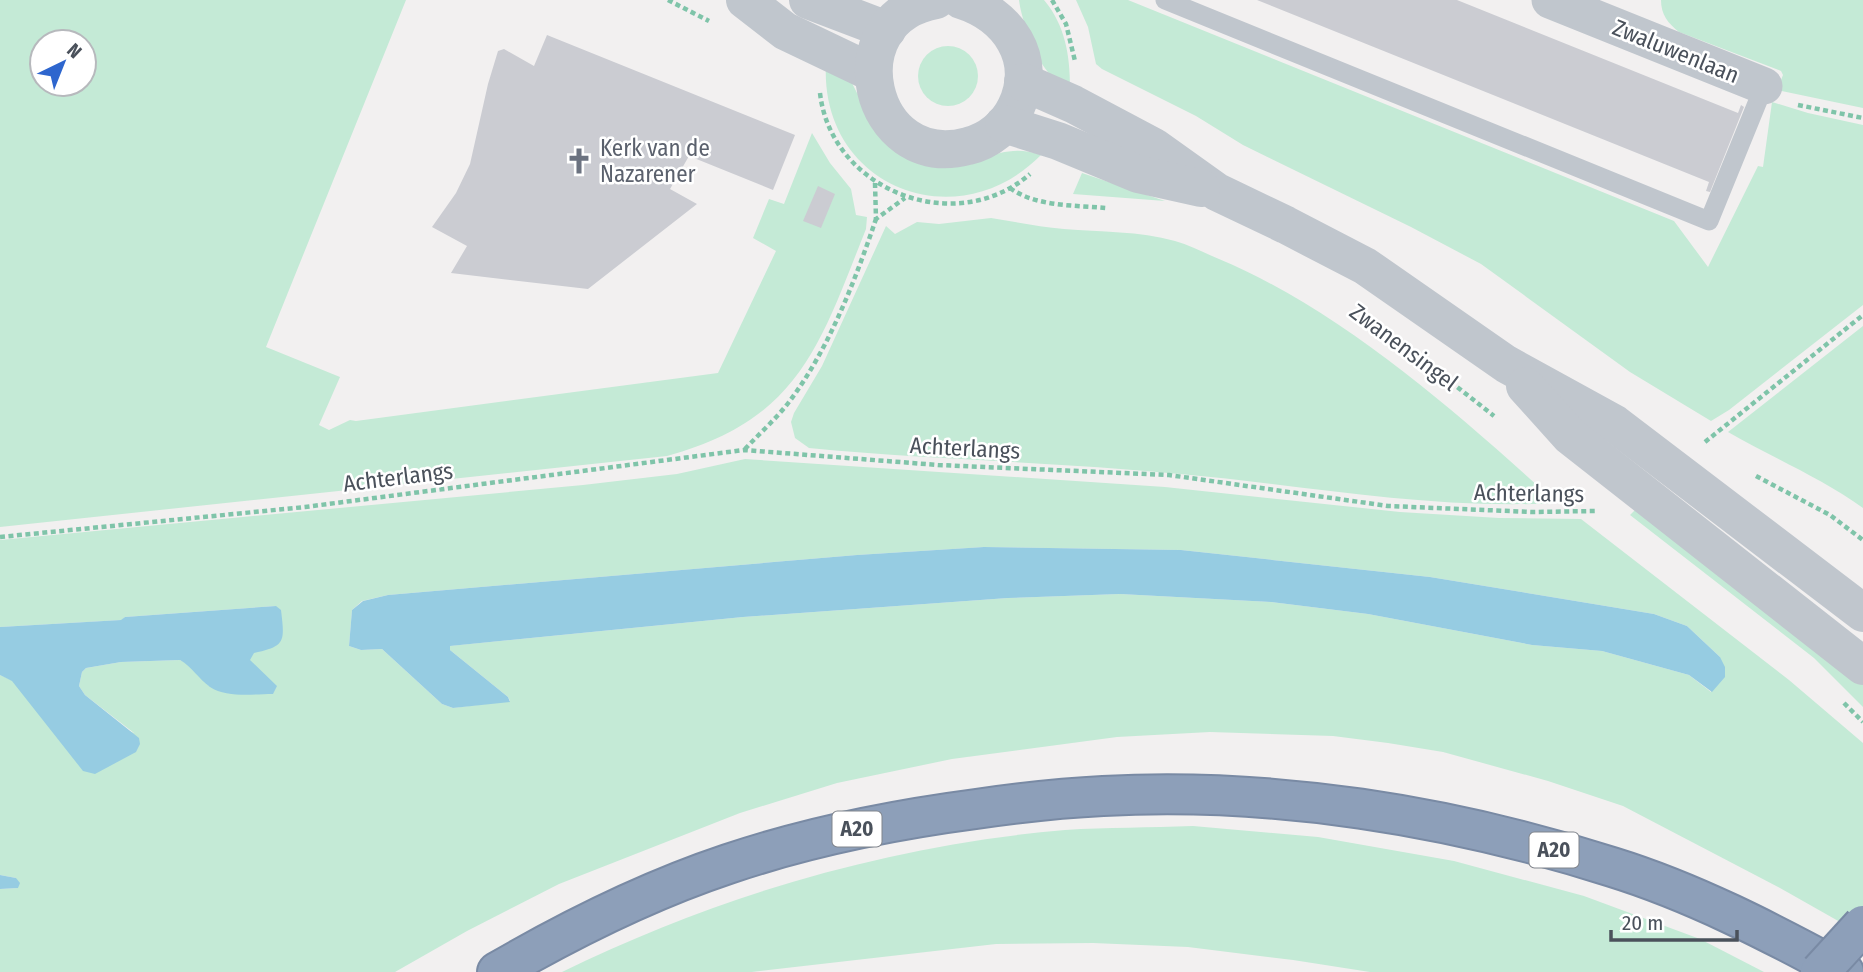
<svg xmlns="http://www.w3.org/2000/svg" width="1863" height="972" font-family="'Fira Sans Condensed',sans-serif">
	<rect width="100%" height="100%" fill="#f2f0f0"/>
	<g fill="#c4ead6" fill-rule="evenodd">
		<path d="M 0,0 L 406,0 L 266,347 L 340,377 L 319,425 L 329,430 L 350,420 L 356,421 L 718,373 L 776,251 L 753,238 L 769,199 L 784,204 L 812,133 L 830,163 L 851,189 L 856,215 L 867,217 L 866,229 C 820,344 800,420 667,456 L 0,527 ZM 42,42 L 84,42 L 84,84 L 42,84 Z"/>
		<path d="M 1019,0 L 1044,0 C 1065,25 1070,55 1070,87 C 1064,83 1056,80 1051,75 C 1037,63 1021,19 1019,0 Z"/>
		<path d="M 1076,0 L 1128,0 L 1674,221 L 1708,267 L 1758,166 L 1763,167 L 1772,102 L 1808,113 L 1863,125 L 1863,305 L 1729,410 L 1711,421 L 1630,372 L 1481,264 L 1411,227 L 1243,145 L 1196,116 L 1102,69 L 1096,64 L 1088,27 Z"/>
		<path d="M 1661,0 L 1863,0 L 1863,108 L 1777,90 L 1783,75 L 1781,71 L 1679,32 C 1668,23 1661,15 1661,0 Z"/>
		<circle cx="948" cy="76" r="30"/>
		<path d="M 826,63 L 852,83 L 857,93 L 946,166 C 983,165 1003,141 1041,155 C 956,241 819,186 826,63 Z"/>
		<path d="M 1082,173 L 1165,201 L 1073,194 Z"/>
		<path d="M 991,218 C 1016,222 1040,227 1064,229 C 1101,232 1139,231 1175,241 C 1190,245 1204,253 1219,259 C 1343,311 1457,413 1557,503 C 1431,510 1305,485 1180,474 C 1057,462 933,460 809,448 L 795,438 L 791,422 L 794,413 L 822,366 L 886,226 L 895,234 L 917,222 L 939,224 Z"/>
		<path d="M 1863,326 L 1863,508 C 1821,478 1773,458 1728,432 Z"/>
		<path d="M 745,459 L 1165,487 L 1400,512 L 1499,518 L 1581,519 L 1789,680 L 1863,743 L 1863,935 L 1780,888 L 1623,806 L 1548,781 L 1443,752 L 1388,743 L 1333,736 L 1210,732 L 1117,737 L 952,759 L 837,783 L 740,813 L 559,884 L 467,931 L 395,972 L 0,972 L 0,889 L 18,888 L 16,878 L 0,875 L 0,675 L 134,733 L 85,695 L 79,686 L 82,672 L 86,668 L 121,662 L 180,660 L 188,664 L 209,686 L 251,662 L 249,660 L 276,606 L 125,617 L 122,620 L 0,627 L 0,540 L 583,485 L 677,474 ZM 984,547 L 1181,550 L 1430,577 L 1654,614 L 1687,626 L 1720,657 L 1711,692 L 1689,675 L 1602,651 L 1532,645 L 1368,614 L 1271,602 L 1120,594 L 1008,598 L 743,617 L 449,646 L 450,650 L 508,697 L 510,701 L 453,708 L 442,704 L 382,649 L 361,650 L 349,646 L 352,610 L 362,601 L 388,595 L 857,555 Z"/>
		<path d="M 1638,507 L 1863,681 L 1863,707 L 1814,658 L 1630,515 Z"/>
		<path d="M 1193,826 L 1318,837 L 1454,861 L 1584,896 L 1700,939 L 1764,972 L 1370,972 L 1293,960 L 1188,947 L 1093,943 L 996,944 L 752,972 L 562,972 C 719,895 890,845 1065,830 C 1107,827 1150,828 1193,826 Z"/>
	</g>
	<g fill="#96cce2">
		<path d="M 984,547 L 1181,550 L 1430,577 L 1654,614 L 1687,626 L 1720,657 L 1725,667 L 1725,677 L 1712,692 L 1689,675 L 1602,651 L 1532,645 L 1368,614 L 1271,602 L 1120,594 L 1008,598 L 743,617 L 450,646 L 450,650 L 508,697 L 510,702 L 453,708 L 442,704 L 382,649 L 361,650 L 349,646 L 352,610 L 363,601 L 388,595 L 857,555 Z"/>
		<path d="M 276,606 L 281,610 C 285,643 285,646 254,653 L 250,660 L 277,686 L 273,694 C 253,694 227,698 210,687 C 199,679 192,667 180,660 L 121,662 L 86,668 L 82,672 L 79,686 L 85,695 L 139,738 L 140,744 L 136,752 L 95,774 L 83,771 L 12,681 L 0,675 L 0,627 L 121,620 L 125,617 Z"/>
		<path d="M 0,875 L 16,878 L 20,883 L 18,888 L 0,889 Z"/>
	</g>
	<g fill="#cbccd2">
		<path d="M 1257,0 L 1457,0 L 1738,113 L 1741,105 L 1744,107 L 1710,192 L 1706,191 L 1709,182 Z"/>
		<path d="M 547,35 L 795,135 L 773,190 L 689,156 L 670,189 L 697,204 L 588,289 L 451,273 L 467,246 L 432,227 L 456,193 L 470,164 L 488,84 L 498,51 L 504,49 L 534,66 Z"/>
		<path d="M 818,186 L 835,194 L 821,228 L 803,221 Z"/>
	</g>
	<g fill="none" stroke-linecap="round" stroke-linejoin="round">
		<g stroke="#798aa4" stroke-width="42">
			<path id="motorway" d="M 497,972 C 571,929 647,891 728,864 C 808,837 892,820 976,809 C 1018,803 1060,798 1103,796 C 1274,787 1449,815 1612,867 C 1693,892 1770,932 1844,972"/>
		</g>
		<g stroke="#7fc4a9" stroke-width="4.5" stroke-dasharray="5 3.5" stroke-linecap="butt">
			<path d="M 668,0 L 709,21"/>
			<path d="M 1052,0 L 1066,24 L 1075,61"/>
			<path d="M 820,93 C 831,190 955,239 1030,174"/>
			<path d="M 1798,105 L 1863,118"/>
			<path d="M 875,183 L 876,219 L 905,198"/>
			<path d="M 1010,188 C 1036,207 1075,205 1106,208"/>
			<path d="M 1424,361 L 1494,416"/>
			<path d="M 1705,442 L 1863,315"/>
			<path d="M 745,449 C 759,434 776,419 789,402 C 829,349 855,281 876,219"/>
			<path d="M 1756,476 L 1830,515 L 1863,540"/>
			<path d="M 0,537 L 305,507 L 744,450 L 938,465 L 1169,475 L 1388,506 L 1532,512 L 1597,511"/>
			<path d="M 1844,703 L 1863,722"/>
		</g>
		<path stroke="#c0c6cd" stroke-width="19" d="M 1165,0 L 1709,221 L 1764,86"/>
		<path stroke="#c0c6cd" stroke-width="37" d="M 1550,0 L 1764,86"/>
		<g stroke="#c0c6cd" stroke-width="38">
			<path d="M 745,0 L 785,31 L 873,73"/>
			<path d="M 808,0 L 887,30"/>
			<path d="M 936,0 C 833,18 868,173 968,146 C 989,141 1007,126 1016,107 C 1039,58 1008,15 961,0"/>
			<path d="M 1023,82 L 1073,104 L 1154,147 L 1217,192 L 1286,225 L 1365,266 L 1506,364 L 1615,424 L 1863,613"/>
			<path d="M 1004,124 L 1058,141 L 1138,174 L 1201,188"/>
			<path d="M 1525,386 L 1570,436 L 1863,666"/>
		</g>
		<use href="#motorway" stroke="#8d9fb9" stroke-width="38"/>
		<g stroke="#798aa4" stroke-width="42" stroke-linecap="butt">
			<path id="motorway-bridge" d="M 1820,972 L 1863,925"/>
		</g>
		<use href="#motorway-bridge" stroke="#8d9fb9" stroke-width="38"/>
	</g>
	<defs>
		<g id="church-bare" transform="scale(2.1)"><path d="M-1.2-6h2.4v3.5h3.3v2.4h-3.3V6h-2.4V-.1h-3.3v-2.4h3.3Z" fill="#6b7280" stroke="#fff" stroke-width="2.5" paint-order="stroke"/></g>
	</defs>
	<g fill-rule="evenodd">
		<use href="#church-bare" x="579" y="161"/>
	</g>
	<g text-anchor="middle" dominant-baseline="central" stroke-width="5" stroke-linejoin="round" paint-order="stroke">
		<g fill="#fff" stroke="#80858c" stroke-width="2">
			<rect x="832.5" y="811.5" width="49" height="35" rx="5"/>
			<rect x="1529.5" y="832.5" width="49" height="35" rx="5"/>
		</g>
		<g font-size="21" font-weight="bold" fill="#4a515b">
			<text x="857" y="829">A20</text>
			<text x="1554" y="850">A20</text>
		</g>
		<g font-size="23" fill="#4a515b" stroke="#fff">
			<text transform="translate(1676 51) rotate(22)">Zwaluwenlaan</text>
			<text transform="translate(1404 347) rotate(37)">Zwanensingel</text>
			<text transform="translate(965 448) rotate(3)">Achterlangs</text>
			<text transform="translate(398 477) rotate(-7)">Achterlangs</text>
			<text transform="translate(1529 493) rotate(1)">Achterlangs</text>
		</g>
		<g font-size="23" fill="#5b616d" stroke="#fff" text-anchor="start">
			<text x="600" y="148">Kerk van de<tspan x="600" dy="26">Nazarener</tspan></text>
		</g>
	</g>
	<g transform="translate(63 63) rotate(43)"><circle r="33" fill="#ffffff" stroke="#b7b9bd" stroke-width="2"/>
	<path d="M0-5L12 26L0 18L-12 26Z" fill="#2e66ce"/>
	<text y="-10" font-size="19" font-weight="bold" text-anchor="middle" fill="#4a515b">N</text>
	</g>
	<path d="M1611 930v10h126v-10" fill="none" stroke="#4a515b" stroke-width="3.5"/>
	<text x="1622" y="930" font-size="21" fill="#4a515b" stroke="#ffffff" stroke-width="5" paint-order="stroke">20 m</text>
</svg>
